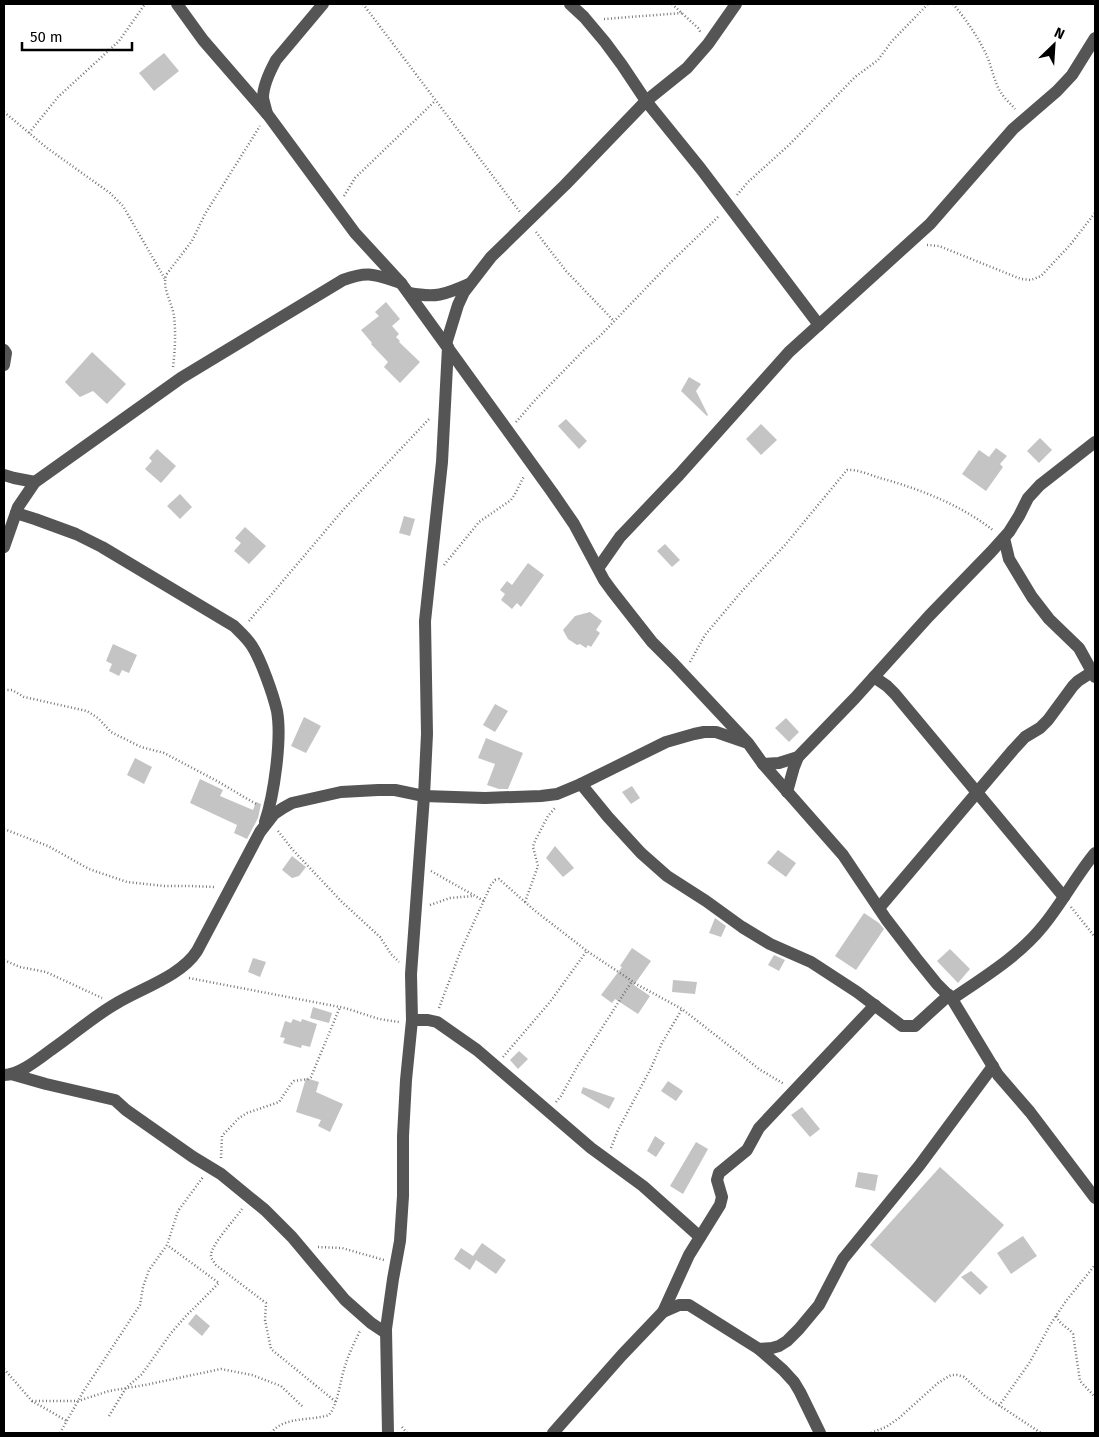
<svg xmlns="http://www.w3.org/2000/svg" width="1099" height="1437" font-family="'Fira Sans',sans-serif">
	<rect width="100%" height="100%" fill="#fff"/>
	<g fill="#c4c4c4">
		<path d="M 164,53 L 179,71 L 154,91 L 139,73 Z"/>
		<path d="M 386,302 L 400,319 L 392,326 L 399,334 L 396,337 L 400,341 L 399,342 L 420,362 L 400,383 L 384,367 L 388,362 L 371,344 L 372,343 L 361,330 L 379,316 L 375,312 Z"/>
		<path d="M 92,352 L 126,384 L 107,404 L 93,391 L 80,397 L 65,382 Z"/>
		<path d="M 689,377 L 701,384 L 696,391 L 708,415 L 707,416 L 681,391 Z"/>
		<path d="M 566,419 L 587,441 L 579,449 L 558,426 Z"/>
		<path d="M 761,424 L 777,440 L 761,455 L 746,439 Z"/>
		<path d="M 1040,438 L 1052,450 L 1039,463 L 1027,451 Z"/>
		<path d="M 996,448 L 1007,456 L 1000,464 L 1003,467 L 986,491 L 962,474 L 979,450 L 989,457 Z"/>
		<path d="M 157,449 L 176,466 L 161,483 L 145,469 L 152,461 L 149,458 Z"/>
		<path d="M 180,494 L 192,507 L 180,519 L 167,506 Z"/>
		<path d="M 404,516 L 415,519 L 410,536 L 399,533 Z"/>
		<path d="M 245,527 L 266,546 L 249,564 L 234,551 L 241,543 L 235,538 Z"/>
		<path d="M 665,544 L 680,560 L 672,567 L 657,551 Z"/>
		<path d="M 528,563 L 544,575 L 521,607 L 517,603 L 512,609 L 501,600 L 505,594 L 500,590 L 507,581 L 512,585 Z"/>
		<path d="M 590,612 L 602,621 L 596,630 L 600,633 L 591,647 L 588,645 L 586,648 L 580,644 L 577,645 L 568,639 L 563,630 L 575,616 Z"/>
		<path d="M 113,644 L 137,655 L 129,673 L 122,670 L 119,676 L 109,671 L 112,664 L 106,661 Z"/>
		<path d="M 495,704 L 508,711 L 495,732 L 483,725 Z"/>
		<path d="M 304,717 L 321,726 L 306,753 L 291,746 Z"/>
		<path d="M 786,718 L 799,732 L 789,742 L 775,728 Z"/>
		<path d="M 486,738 L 523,753 L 508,789 L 499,789 L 487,785 L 495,764 L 478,758 Z"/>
		<path d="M 135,758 L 152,767 L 144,784 L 127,775 Z"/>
		<path d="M 200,779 L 223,790 L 220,796 L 253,810 L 256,802 L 261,804 L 258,818 L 247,839 L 234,833 L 237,825 L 190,803 Z"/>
		<path d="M 632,786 L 640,798 L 631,804 L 622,792 Z"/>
		<path d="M 555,846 L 574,868 L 563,877 L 546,858 Z"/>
		<path d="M 778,850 L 796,863 L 786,877 L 767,863 Z"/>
		<path d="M 292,856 L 306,867 L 299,876 L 292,878 L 282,870 Z"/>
		<path d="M 864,913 L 879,923 L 884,929 L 856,970 L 835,956 Z"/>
		<path d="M 715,918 L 726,926 L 721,937 L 709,933 Z"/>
		<path d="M 632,948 L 651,961 L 634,985 L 650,996 L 638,1014 L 615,999 L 612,1003 L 601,995 L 622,967 L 620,966 Z"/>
		<path d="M 950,949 L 970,969 L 958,983 L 937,961 Z"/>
		<path d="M 774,955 L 785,960 L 779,971 L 768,965 Z"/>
		<path d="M 253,958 L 266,962 L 260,977 L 248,972 Z"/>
		<path d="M 673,980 L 697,982 L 695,994 L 672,992 Z"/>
		<path d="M 313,1007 L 332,1013 L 329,1023 L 310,1018 Z"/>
		<path d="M 293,1019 L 301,1022 L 302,1019 L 317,1024 L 310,1047 L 302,1045 L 301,1048 L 283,1043 L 285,1038 L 280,1037 L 285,1021 L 291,1023 Z"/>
		<path d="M 519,1051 L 528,1059 L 518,1069 L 510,1060 Z"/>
		<path d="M 306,1078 L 319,1082 L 316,1092 L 343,1104 L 330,1132 L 318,1126 L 321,1120 L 296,1112 Z"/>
		<path d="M 668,1081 L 683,1091 L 676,1101 L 661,1091 Z"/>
		<path d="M 583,1087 L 615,1098 L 609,1109 L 581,1093 Z"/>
		<path d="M 802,1107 L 820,1129 L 810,1137 L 791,1115 Z"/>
		<path d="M 655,1136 L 665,1143 L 656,1157 L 647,1151 Z"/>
		<path d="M 696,1142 L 708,1149 L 683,1194 L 670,1186 Z"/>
		<path d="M 940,1167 L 1004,1225 L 935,1303 L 870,1245 Z"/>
		<path d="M 858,1172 L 878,1175 L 875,1191 L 855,1187 Z"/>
		<path d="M 1023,1236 L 1037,1256 L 1011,1274 L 997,1253 Z"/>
		<path d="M 482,1243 L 506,1260 L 496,1274 L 476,1260 L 470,1270 L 454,1259 L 461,1248 L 473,1256 Z"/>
		<path d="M 971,1271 L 988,1287 L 980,1295 L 961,1277 Z"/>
		<path d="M 196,1314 L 210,1326 L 202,1336 L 188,1324 Z"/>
	</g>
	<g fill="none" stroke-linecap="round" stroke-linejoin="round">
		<g stroke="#777" stroke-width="2.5" stroke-dasharray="1 2.5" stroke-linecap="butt">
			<path d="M 363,4 L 520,212"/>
			<path d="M 672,4 L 698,28 L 701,33"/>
			<path d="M 953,4 C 965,18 976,34 984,50 C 992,64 993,82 1002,94 C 1005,99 1011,104 1015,109"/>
			<path d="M 604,19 L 682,13"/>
			<path d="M 4,112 L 47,148 L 110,193 L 123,206 L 165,279"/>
			<path d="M 29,133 L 58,97 L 119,41 L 145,4"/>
			<path d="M 737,195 L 748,182 L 789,145 L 855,77 L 878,60 L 892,41 L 928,4"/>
			<path d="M 344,196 L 355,178 L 435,101"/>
			<path d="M 536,232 L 566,271 L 614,321"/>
			<path d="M 927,245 L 939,246 L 1021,279 L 1031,280 L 1041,276 L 1070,245 L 1095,213"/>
			<path d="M 173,367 C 175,350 176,334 174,316 C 172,302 162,289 166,275 L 192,241 L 205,214 L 260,126"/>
			<path d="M 516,422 L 536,399 L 584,350 L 600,336 L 670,263 L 719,216"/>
			<path d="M 444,565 L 479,522 L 511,500 L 515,494 L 524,476"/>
			<path d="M 249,621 L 343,510 L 430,418"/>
			<path d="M 690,662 L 705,635 L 742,591 L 785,545 L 847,470 C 857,469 870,475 880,478 C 920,489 961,505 994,531"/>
			<path d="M 4,690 L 12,690 L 24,697 L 87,711 L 98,718 L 111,732 L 141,747 L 164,753 L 217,781 L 256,804"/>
			<path d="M 4,829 L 48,846 L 89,869 L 127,882 L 164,886 L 190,886 L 216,887"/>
			<path d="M 278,831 L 292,849 L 342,902 L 380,937 L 391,954 L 399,962"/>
			<path d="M 431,871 L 484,901"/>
			<path d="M 525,902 L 538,866 L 533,847 L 534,843 L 548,816 L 555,808"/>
			<path d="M 430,905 L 450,898 L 473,896"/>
			<path d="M 1071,907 L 1095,937"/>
			<path d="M 4,960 L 20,967 L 46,972 L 102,998"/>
			<path d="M 189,978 L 345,1008 L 379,1019 L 399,1022"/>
			<path d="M 439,1008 L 461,950 L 491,885 L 495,880 L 499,879 L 534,910 L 587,951 L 638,985 L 682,1009 L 759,1069 L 784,1084"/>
			<path d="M 503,1057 L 550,1002 L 586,952"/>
			<path d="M 556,1102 L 561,1096 L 577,1067 L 632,981"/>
			<path d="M 611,1148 L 618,1130 L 651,1068 L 662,1043 L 682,1009"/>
			<path d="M 221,1158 L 222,1136 L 239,1118 L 247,1113 L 279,1102 L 291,1084 L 294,1081 L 308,1079 L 311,1077 L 340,1007"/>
			<path d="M 242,1209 C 236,1218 211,1245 211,1255 C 211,1259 214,1262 216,1265 L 266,1303 L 265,1320 L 271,1349 L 336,1402"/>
			<path d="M 318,1247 L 342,1248 L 384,1260"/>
			<path d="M 1056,1316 C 1061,1326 1068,1327 1073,1334 L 1080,1381 L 1095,1397"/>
			<path d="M 4,1369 L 32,1401 L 67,1421"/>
			<path d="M 32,1401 L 78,1401 L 109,1391 L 145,1385 L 221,1369 L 252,1375 L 281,1386 L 303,1407"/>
			<path d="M 999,1406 L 1030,1362 L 1050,1325 L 1066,1301 L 1095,1265"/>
			<path d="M 109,1416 L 126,1388 L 142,1374 L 171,1333 L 186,1316 L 219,1283 L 167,1245"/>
			<path d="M 402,1427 L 407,1433"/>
			<path d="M 60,1433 L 83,1392 L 140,1305 L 143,1287 L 149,1270 L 167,1245 L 178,1211 L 203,1177"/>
			<path d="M 271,1433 C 284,1416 311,1421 329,1415 C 338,1403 339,1387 343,1373 C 347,1358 353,1345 360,1331"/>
			<path d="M 871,1433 L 886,1427 L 899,1418 L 938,1383 L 951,1375 L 957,1375 L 964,1377 L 985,1396 L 1041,1433"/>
		</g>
		<g stroke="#555" stroke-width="12">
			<path d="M 177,4 L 203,40 L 268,115 L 355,233 L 401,283 L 552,492 L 574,524 L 604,580 L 612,591 L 652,642 L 674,664 L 748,743 L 763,764 L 843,855 L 886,919 L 916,958 L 937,984 L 952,999 L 998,1075 L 1030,1112 L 1095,1198"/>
			<path d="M 570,4 L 584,17 L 605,42 L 622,65 L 646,101 L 701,169 L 819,325"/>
			<path d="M 267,114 C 266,109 264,103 263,98 C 263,85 270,71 276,60 L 323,4"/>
			<path d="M 409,293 C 436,298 444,295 469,284"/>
			<path d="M 446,344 L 458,305 L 464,292 L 491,257 L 565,185 L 646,101 L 687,68 L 708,44 L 736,4"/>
			<path d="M 4,350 L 6,353 L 4,365"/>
			<path d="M 4,475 L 14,478 L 35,482"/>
			<path d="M 16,513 L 35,519 L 76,534 L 102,547 L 234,626 C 240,632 247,638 252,646 C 261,660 273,694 277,711 C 282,739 274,795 265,822"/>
			<path d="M 1004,538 L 1009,559 L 1032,597 L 1049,619 L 1079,648 L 1095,677"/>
			<path d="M 4,547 L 18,507 L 35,482 L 181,378 L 343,280 C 370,270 375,275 401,283"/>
			<path d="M 599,567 L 620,537 L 679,475 L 789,352 L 930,224 L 1013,129 L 1057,91 L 1072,75 L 1095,38"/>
			<path d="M 874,677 L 887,686 L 895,694 L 1064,897"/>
			<path d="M 763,764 L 779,763 L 798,757 L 855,698 L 929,616 L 991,552 L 1009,532 L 1019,516 L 1028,498 L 1040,485 L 1095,442"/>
			<path d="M 581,784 L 608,817 L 641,853 L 667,876 L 706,901 L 742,927 L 770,944 L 811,962 L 857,992 L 902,1026 L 915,1026 L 949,995"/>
			<path d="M 787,792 L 794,767 L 798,757"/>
			<path d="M 879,908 L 1013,750 L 1025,737 L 1040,728 L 1048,720 L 1073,686 L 1078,681 L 1092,672"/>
			<path d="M 952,999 C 984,977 1019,956 1043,926 C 1062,903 1076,876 1095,853"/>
			<path d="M 412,1020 L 428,1020 L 437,1022 L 477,1050 L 591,1148 L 643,1186 L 700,1237"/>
			<path d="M 11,1074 L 46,1084 L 115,1100 L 126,1110 L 193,1157 L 221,1174 L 265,1210 L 292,1237 L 345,1300 L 371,1323 L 386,1333"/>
			<path d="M 4,1075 C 19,1075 39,1059 51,1050 C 73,1035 94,1016 117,1003 C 142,988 181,976 197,951 L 260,832 L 274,814 L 283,808 L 292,803 L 341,792 L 378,790 L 395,790 L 424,796 L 485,798 L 541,796 L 557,794 L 581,784 L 666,742 L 694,734 L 704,732 L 716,732 L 745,742"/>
			<path d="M 663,1312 L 689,1255 L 720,1205 L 722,1197 L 717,1180 L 719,1173 L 747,1150 L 759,1128 L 875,1005"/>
			<path d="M 759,1349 L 772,1348 L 779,1346 L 787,1341 L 799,1329 L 819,1305 L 843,1259 L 919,1166 L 993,1066"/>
			<path d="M 388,1433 L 386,1329 L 393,1279 L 400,1241 L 403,1196 L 403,1136 L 406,1080 L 412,1020 L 411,974 L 424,796 L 427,734 L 425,621 L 442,462 L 448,347"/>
			<path d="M 553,1433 L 622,1355 L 663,1312 L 679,1305 L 689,1305 L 759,1349 L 783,1370 L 794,1382 L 800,1392 L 820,1433"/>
		</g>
	</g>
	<rect width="1099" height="1437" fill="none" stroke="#000000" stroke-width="10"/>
	<g transform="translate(1054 45) rotate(25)" stroke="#ffffff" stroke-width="4" paint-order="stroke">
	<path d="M0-4L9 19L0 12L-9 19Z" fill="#000000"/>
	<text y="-8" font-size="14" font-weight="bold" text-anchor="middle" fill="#000000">N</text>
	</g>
	<path d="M22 42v8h110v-8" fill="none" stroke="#000000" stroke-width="2.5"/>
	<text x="30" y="42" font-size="15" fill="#000000" stroke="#ffffff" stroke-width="4" paint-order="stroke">50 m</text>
</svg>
